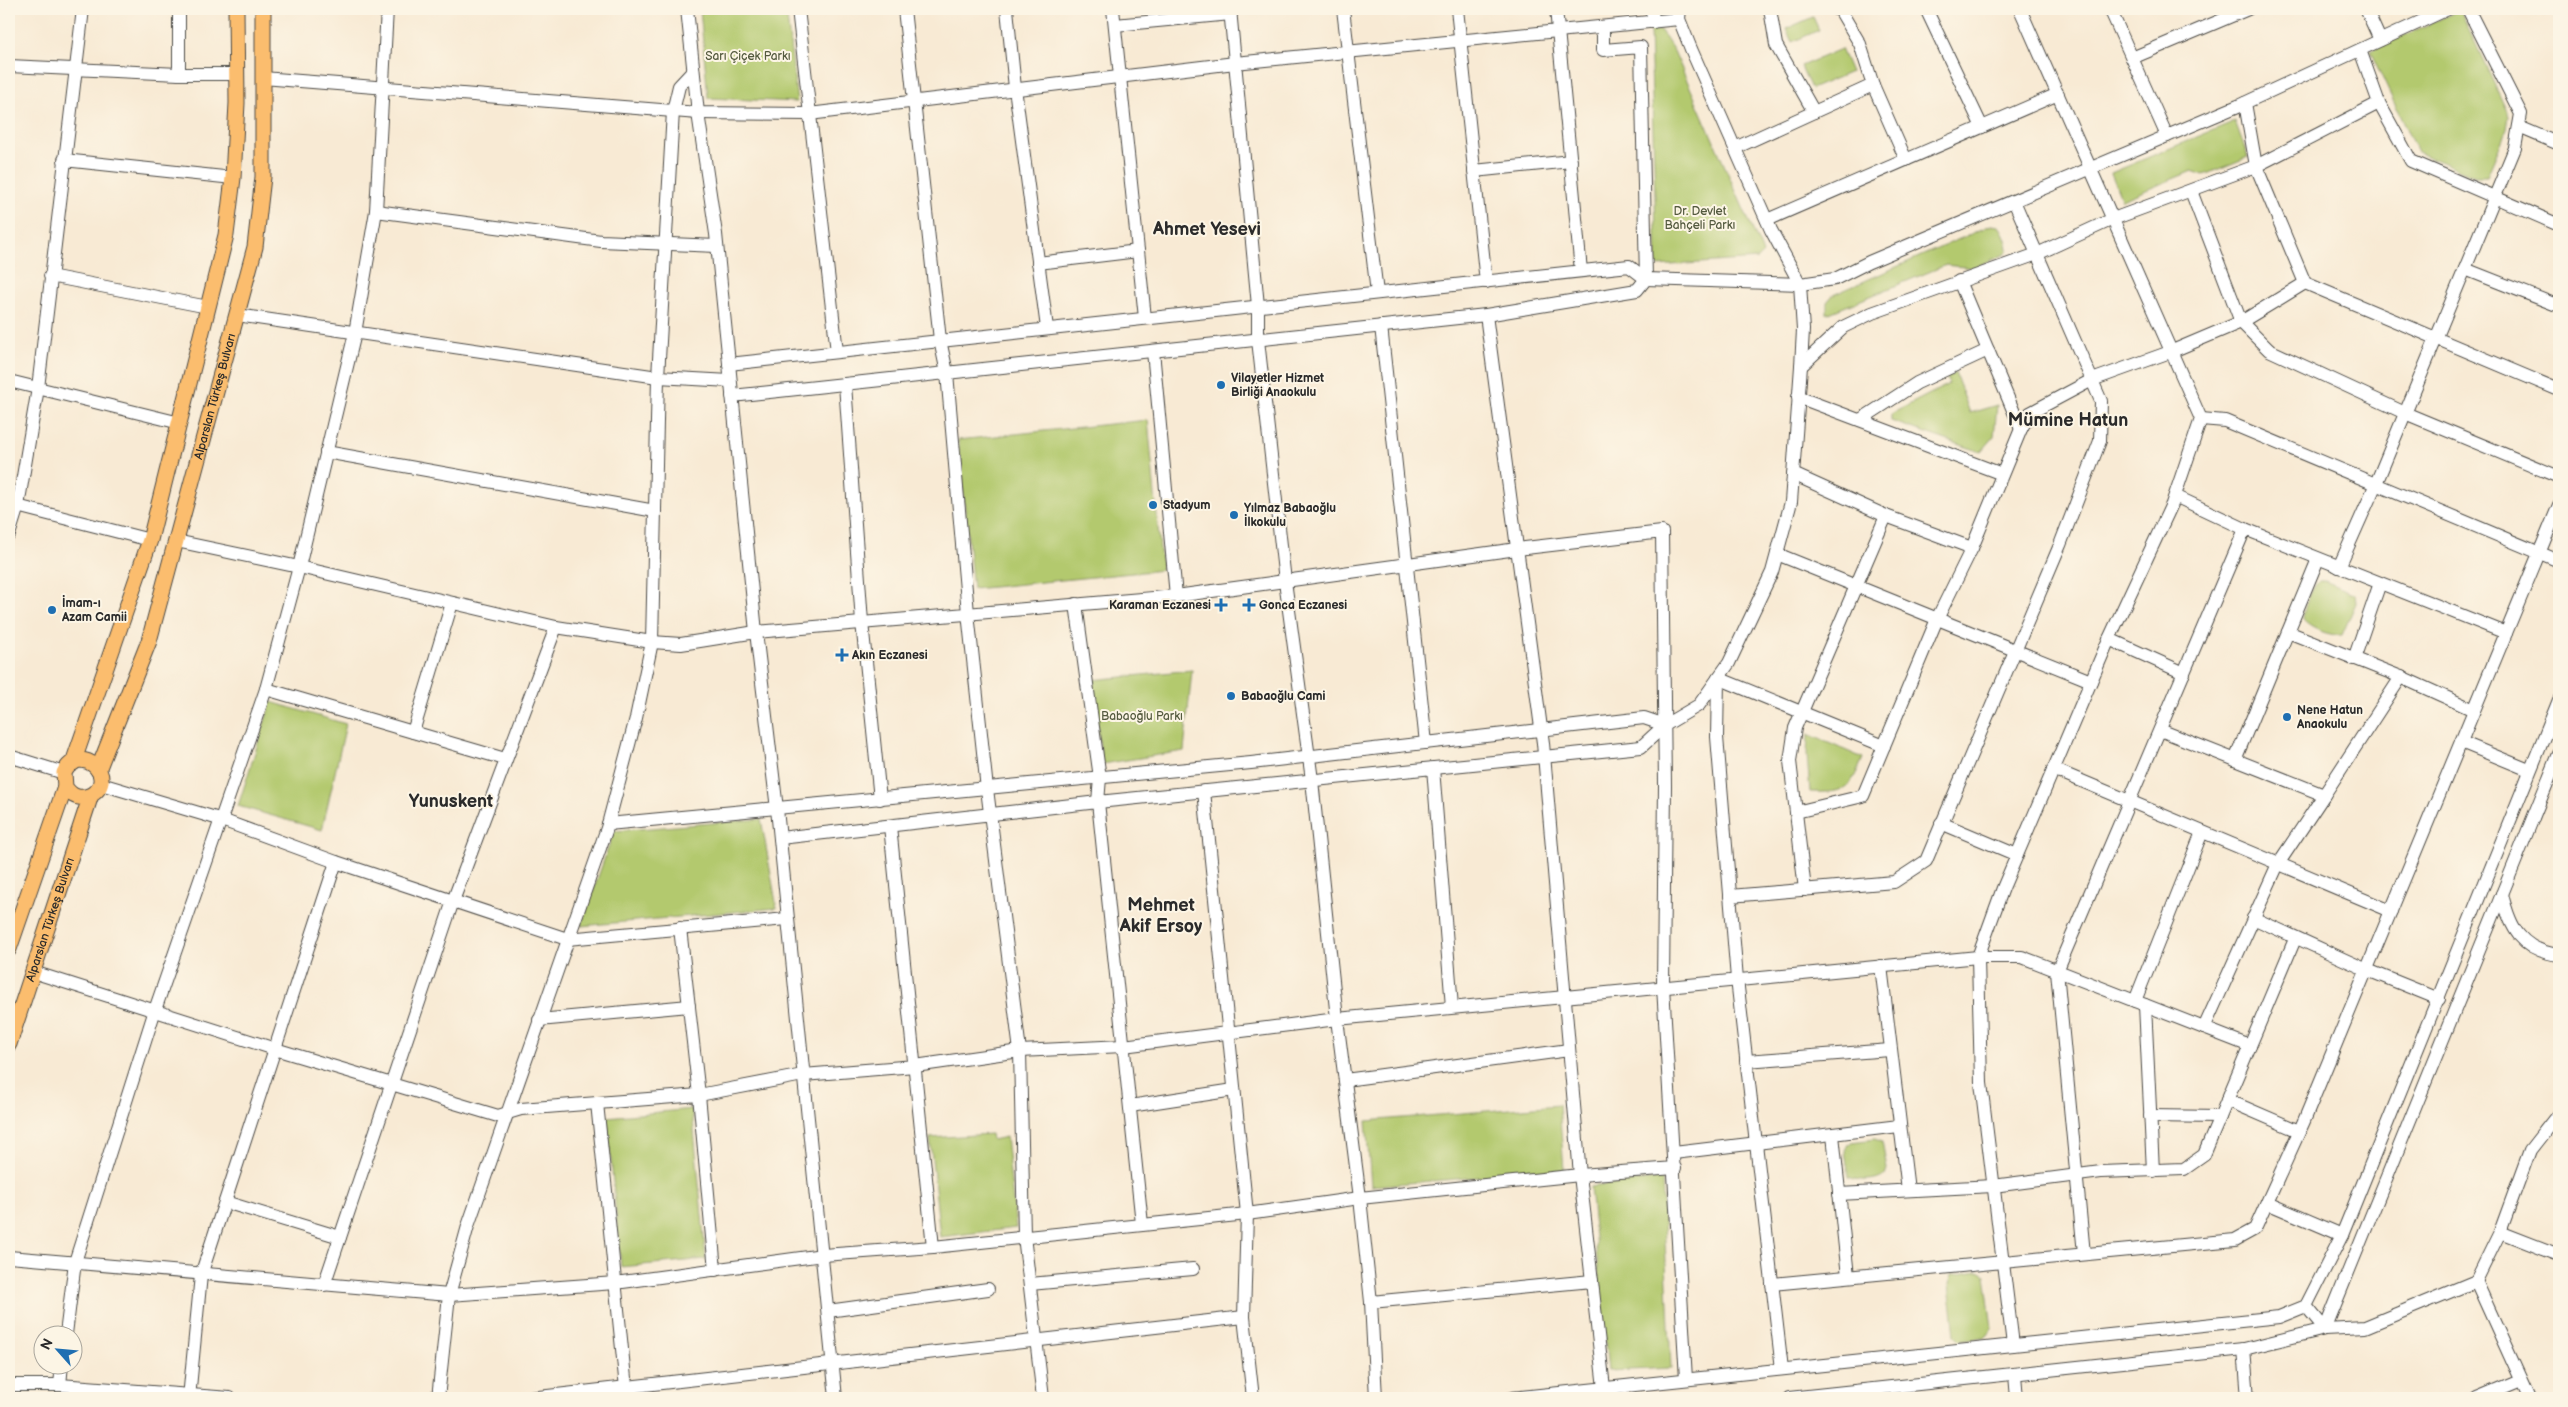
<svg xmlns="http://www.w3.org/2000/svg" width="2568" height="1407" font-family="'Balsamiq Sans',sans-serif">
	<rect width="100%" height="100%" fill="#fcf5e5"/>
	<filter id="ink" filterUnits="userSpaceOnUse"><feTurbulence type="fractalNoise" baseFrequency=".02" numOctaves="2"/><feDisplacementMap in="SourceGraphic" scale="10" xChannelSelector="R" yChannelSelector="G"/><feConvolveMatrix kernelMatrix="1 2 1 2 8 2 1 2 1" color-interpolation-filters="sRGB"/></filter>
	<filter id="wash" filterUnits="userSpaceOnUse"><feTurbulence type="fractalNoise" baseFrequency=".0096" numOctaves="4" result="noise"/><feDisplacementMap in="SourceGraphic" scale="20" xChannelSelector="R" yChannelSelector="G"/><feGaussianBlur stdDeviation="1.12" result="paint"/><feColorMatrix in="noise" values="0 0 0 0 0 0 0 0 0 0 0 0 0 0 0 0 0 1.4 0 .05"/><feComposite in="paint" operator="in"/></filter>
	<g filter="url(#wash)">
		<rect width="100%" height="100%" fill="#f8ead4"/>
		<g fill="#b3c96e" stroke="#6f7a4c">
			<path d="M 700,9 L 786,9 L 797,102 L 708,98 Z"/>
			<path d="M 2460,10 L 2509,116 L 2507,129 L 2487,176 L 2475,176 L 2417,152 L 2370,51 Z"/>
			<path d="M 1813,17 L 1819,30 L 1792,42 L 1786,29 Z"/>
			<path d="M 1650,30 L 1661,31 L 1674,51 L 1763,253 L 1757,259 L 1657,266 Z"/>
			<path d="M 1841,49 L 1851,72 L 1811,89 L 1801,66 Z"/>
			<path d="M 2235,121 L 2248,157 L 2204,175 L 2192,171 L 2122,200 L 2111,173 Z"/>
			<path d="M 1991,225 L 1999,226 C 2004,233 2008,242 2008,251 L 2003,255 L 1973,268 L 1946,265 L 1827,314 L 1827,302 L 1833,295 Z"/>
			<path d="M 1955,373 L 1970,413 L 1997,405 L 1994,437 L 1981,452 L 1891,421 L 1891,414 L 1949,384 L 1947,377 Z"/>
			<path d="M 1148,420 L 1162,570 L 973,589 L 958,440 Z"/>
			<path d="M 2319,581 L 2325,581 L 2355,594 L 2356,603 L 2342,635 C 2330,636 2311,629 2303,620 C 2303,608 2311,589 2319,581 Z"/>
			<path d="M 1192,670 L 1184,751 L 1102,764 L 1092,680 Z"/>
			<path d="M 271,702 L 346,724 L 322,830 L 238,806 Z"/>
			<path d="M 1808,734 L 1863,758 C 1850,790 1845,793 1810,792 L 1807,755 Z"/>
			<path d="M 761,819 L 777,908 L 581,926 L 614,831 Z"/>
			<path d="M 1559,1105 L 1564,1170 L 1371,1186 L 1366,1121 Z"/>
			<path d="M 692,1109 L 706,1259 L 621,1267 L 607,1117 Z"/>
			<path d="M 991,1134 L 992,1140 L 1006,1137 L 1016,1228 L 940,1237 L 930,1138 Z"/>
			<path d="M 1875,1139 L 1882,1142 L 1887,1169 L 1885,1175 C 1875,1181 1860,1182 1849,1177 L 1845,1151 L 1847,1145 L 1852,1142 Z"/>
			<path d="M 1662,1178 L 1671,1368 L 1608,1371 L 1590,1187 Z"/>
			<path d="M 1979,1271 L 1985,1275 L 1992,1328 L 1984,1337 L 1960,1340 L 1955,1335 L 1949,1284 L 1952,1275 Z"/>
		</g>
	</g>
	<g filter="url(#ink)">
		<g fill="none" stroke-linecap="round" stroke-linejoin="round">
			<g stroke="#4a4844" stroke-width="14">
				<g id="minor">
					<path d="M 179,9 L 179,74"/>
					<path d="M 687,9 L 698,113 L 716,234 L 756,632 L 777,809 L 836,1398"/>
					<path d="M 798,9 L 837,352"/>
					<path d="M 904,9 L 940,340 L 947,373 L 968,613 L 987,789 L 1020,1051 L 1024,1236 L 1043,1398"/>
					<path d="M 1007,9 L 1015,88 L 1047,328"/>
					<path d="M 1113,9 L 1145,318"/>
					<path d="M 1230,9 L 1258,306 L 1258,340 L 1285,581 L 1312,780 L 1337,1019 L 1360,1198 L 1371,1302 L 1376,1398"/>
					<path d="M 1343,9 L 1377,293"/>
					<path d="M 1457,9 L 1486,282"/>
					<path d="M 1556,9 L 1581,271"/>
					<path d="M 1652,9 L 1653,22"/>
					<path d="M 1770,9 L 1776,45 L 1814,112"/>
					<path d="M 1836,9 L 1840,10 L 1860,44 L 1873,85 L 1906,160"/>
					<path d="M 1926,9 L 1982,127"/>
					<path d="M 2110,9 L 2167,136"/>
					<path d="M 2366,9 L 2380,40"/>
					<path d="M 1115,25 L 1231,14"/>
					<path d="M 2360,50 L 2379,103 L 2411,161 L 2559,225"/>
					<path d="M 2132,58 L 2248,9"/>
					<path d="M 9,66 L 179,74 L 238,74"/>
					<path d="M 263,78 L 698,113 L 809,114 L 1235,63 L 1679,19"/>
					<path d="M 2245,103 L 2256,166 L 2305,283 L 2559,390"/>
					<path d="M 2519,127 L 2559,144"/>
					<path d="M 1735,148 L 1873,85"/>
					<path d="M 64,160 L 233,178"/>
					<path d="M 1474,171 L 1571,161"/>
					<path d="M 2191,191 L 2241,322 L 2269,350 L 2405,413 L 2559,477"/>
					<path d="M 376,211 L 601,241 L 717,246"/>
					<path d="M 1767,220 L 2058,94"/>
					<path d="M 1038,263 L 1138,251"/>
					<path d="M 2465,269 L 2559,306"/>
					<path d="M 50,276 L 208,307"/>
					<path d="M 1959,281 L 2021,429"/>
					<path d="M 237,315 L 658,377 L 730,381"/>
					<path d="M 1486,315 L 1543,743 L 1580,1175 L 1604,1388"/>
					<path d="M 1381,326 L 1426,743"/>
					<path d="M 1153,351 L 1176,596"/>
					<path d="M 729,364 L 1629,266 L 1646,279 L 1800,284 L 1835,279 L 1869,262 L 2238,106 L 2448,9"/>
					<path d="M 1801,366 L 1843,327 L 1872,313 L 2037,254 L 2113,219 L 2256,166 L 2379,103"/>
					<path d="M 9,381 L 180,423"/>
					<path d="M 845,384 L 862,622 L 880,799"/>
					<path d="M 732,396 L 1486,315 L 1637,290 L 1646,279 L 1641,47 L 1603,50 L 1603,27"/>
					<path d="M 1798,397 L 2002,474"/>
					<path d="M 2201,419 L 2225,421 L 2559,561"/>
					<path d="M 1860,420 L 1917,383 L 1988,350"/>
					<path d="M 326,452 L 655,511"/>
					<path d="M 1793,474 L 1886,516 L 1972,548"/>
					<path d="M 2175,496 L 2245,529 L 2506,633"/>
					<path d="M 9,504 L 150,540"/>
					<path d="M 9,535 L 18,506 L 38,388 L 83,9"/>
					<path d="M 176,541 L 299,567 L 556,627 L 652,642 L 681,644 L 756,632 L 1176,596 L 1517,549 L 1662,532 L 1665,785 L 1663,986 L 1686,1379"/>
					<path d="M 1777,554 L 2091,681"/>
					<path d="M 2339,567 L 2375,486 L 2515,148 L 2521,114 L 2468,9"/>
					<path d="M 1076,604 L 1100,778 L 1098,802 L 1142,1224"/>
					<path d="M 2288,632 L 2401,677"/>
					<path d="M 2109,639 L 2184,673"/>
					<path d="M 2354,659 L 2380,583"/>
					<path d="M 266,689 L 505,759"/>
					<path d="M 2160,730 L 2324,795 L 2401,677 L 2474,710"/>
					<path d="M 413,732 L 452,603"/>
					<path d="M 2461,742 L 2529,770"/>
					<path d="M 9,756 L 64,773"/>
					<path d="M 2235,760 L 2318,559"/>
					<path d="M 1433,768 L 1452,1007"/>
					<path d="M 2053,769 L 2391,911"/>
					<path d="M 101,784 L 219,819 L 336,862 L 567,939 L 787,919"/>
					<path d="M 1204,791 L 1247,1214 L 1244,1317 L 1253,1398"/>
					<path d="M 1796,812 L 1863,796 L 1937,619 L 1972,548 L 2021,429 L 2030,413 L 2092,380 L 2170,352 L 2241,322 L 2305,283"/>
					<path d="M 1941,823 L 2017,855"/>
					<path d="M 608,824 L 1251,763 L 1644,718 L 1665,725"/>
					<path d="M 890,826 L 933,1247"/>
					<path d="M 780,838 L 1098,802 L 1641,747 L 1665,725 L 1699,705 L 1729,663 L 1772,572 L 1791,502 L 1801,366 L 1803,330 L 1800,284 L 1771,230 L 1691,49 L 1679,19 L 1680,9"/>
					<path d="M 1805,890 L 1790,761 L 1795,728 L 1886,516"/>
					<path d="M 2502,894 C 2510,928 2521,950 2559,955"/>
					<path d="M 1730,896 L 1894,882 L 1926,861 L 2060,545 L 2100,441 L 2101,401 L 2014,201"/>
					<path d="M 2253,918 L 2365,969 L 2439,999"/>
					<path d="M 680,928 L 699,1095 L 715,1270"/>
					<path d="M 1881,966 L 1908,1190"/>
					<path d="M 33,972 L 275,1049 L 498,1116 L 521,1109 L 699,1095 L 803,1075 L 915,1066 L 1020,1051 L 1123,1046 L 1337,1019 L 1978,957 L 2022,957 L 2250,1046"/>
					<path d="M 2135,1001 L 2202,832"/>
					<path d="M 2145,1005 L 2153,1171"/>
					<path d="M 539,1020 L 689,1006"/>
					<path d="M 2204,1028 L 2278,864 L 2324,795"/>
					<path d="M 1746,1061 L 1890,1050"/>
					<path d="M 1345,1080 L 1569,1050"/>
					<path d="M 2227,1100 L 2299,1131"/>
					<path d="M 597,1103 L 627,1398"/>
					<path d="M 1130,1106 L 1234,1090"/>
					<path d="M 2150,1116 L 2220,1117"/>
					<path d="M 1833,1135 L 1848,1276"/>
					<path d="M 1674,1153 L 1899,1126"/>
					<path d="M 1839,1194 L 1993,1186 L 2101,1172 L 2184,1169 L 2204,1155 L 2295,939"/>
					<path d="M 225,1202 L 340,1237"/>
					<path d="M 2267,1203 L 2342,1235"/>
					<path d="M 2500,1232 L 2559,1255"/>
					<path d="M 2084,1254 L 2057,971 L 2245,529"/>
					<path d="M 9,1257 L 449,1295 L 615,1283 L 823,1255 L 933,1247 L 1247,1214 L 1360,1198 L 1580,1175 L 1675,1168"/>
					<path d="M 2476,1281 L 2529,1398"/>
					<path d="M 1030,1284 L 1193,1269"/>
					<path d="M 1772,1284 L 2235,1240 L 2255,1229 L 2304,1121 L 2559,505"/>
					<path d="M 324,1285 L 453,901 L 556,627"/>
					<path d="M 1371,1302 L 1592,1281"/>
					<path d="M 2306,1306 L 2325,1329 L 2365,1327 L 2476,1281 L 2500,1232 L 2530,1150 L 2559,1113"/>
					<path d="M 828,1311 L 988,1289"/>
					<path d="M 66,1334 L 75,1262 L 155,1010 L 266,689 L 299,567 L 355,333 L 376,211 L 387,9"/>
					<path d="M 2013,1345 L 1981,1083 L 1978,957 L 2003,888 L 2109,639 L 2172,504 L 2201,419 L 2020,9"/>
					<path d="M 2244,1349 L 2248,1398"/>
					<path d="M 1782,1369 L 1737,979 L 1717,737 L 1718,678 L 1884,746"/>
					<path d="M 2015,1375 L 2017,1398"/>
					<path d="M 9,1385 L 60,1385 L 230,1398"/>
					<path d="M 60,1385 L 62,1364"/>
					<path d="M 189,1398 L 201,1275 L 336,862"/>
					<path d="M 438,1398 L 449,1295 L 468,1226 L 607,828 L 636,718 L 652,642 L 658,377 L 673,111 L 679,86 L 693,71"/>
					<path d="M 530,1398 L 1244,1317"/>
					<path d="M 1512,1398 L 2279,1317 L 2306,1306 L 2342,1235 L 2559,700"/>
					<path d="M 1789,1398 L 2244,1349 L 2325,1329 L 2559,754"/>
					<path d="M 2477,1398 L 2520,1380"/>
				</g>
			</g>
			<g stroke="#4a4844" stroke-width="17">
				<g id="major">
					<path d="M 73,763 L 150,540 L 226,235 L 233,178 L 237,103 L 236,9"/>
					<path id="s1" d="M 98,770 L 149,641 L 255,247 L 263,177 L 263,9"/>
					<path d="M 9,949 L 65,787"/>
					<path id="s2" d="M 9,1044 L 91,795 C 120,777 79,741 64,773 L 65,787 C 72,797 80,800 91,795"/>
				</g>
			</g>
			<use href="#minor" stroke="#fff" stroke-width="12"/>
			<use href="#major" stroke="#fbbd6e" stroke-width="15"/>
		</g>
	</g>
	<g fill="#1f6fb2" stroke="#fcf5e5" stroke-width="2">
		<circle cx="1221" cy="385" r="5"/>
		<circle cx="1153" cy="505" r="5"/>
		<circle cx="1234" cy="515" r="5"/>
		<path d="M1218.5 597.5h5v5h5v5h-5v5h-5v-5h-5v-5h5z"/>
		<path d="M1246.5 597.5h5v5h5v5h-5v5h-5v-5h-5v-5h5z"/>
		<circle cx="52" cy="610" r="5"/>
		<path d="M839.5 647.5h5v5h5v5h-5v5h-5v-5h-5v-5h5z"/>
		<circle cx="1231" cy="696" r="5"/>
		<circle cx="2287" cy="717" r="5"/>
	</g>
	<g text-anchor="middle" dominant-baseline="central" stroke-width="4" stroke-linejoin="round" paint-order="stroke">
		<g font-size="12" fill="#545a3f" stroke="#fcf5e5">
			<text x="748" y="56">Sarı Çiçek Parkı</text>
			<text x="1700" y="211">Dr. Devlet<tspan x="1700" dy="14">Bahçeli Parkı</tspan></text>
			<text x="1142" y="716">Babaoğlu Parkı</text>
		</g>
		<g font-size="12" font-weight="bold" fill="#2b2b2b" stroke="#fcf5e5" text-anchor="start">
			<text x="1231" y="378">Vilayetler Hizmet<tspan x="1231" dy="14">Birliği Anaokulu</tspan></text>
			<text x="1163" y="505">Stadyum</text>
			<text x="1244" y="508">Yılmaz Babaoğlu<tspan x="1244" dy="14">İlkokulu</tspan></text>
			<text x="62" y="603">İmam-ı<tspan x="62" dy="14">Azam Camii</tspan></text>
			<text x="1211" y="605" text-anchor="end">Karaman Eczanesi</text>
			<text x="1259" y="605">Gonca Eczanesi</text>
			<text x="852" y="655">Akın Eczanesi</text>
			<text x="1241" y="696">Babaoğlu Cami</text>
			<text x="2297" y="710">Nene Hatun<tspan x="2297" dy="14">Anaokulu</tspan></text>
		</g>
		<g font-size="12" fill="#2b2b2b" stroke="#fcf5e5">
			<text stroke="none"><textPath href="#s1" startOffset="392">Alparslan Türkeş Bulvarı</textPath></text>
			<text stroke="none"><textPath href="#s2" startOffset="131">Alparslan Türkeş Bulvarı</textPath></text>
		</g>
		<g font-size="18" font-weight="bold" fill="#2b2b2b" stroke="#fcf5e5">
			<text x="1207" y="229">Ahmet Yesevi</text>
			<text x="2068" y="420">Mümine Hatun</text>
			<text x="451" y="801">Yunuskent</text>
			<text x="1161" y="905">Mehmet<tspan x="1161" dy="21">Akif Ersoy</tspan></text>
		</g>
	</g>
	<rect width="2568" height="1407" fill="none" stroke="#fcf5e5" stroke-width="30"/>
	<g transform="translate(58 1350) rotate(297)"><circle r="24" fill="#fcf5e5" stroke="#a8a49b"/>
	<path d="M0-4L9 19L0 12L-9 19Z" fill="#1f6fb2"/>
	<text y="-8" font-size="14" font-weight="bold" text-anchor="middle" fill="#2b2b2b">N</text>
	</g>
</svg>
